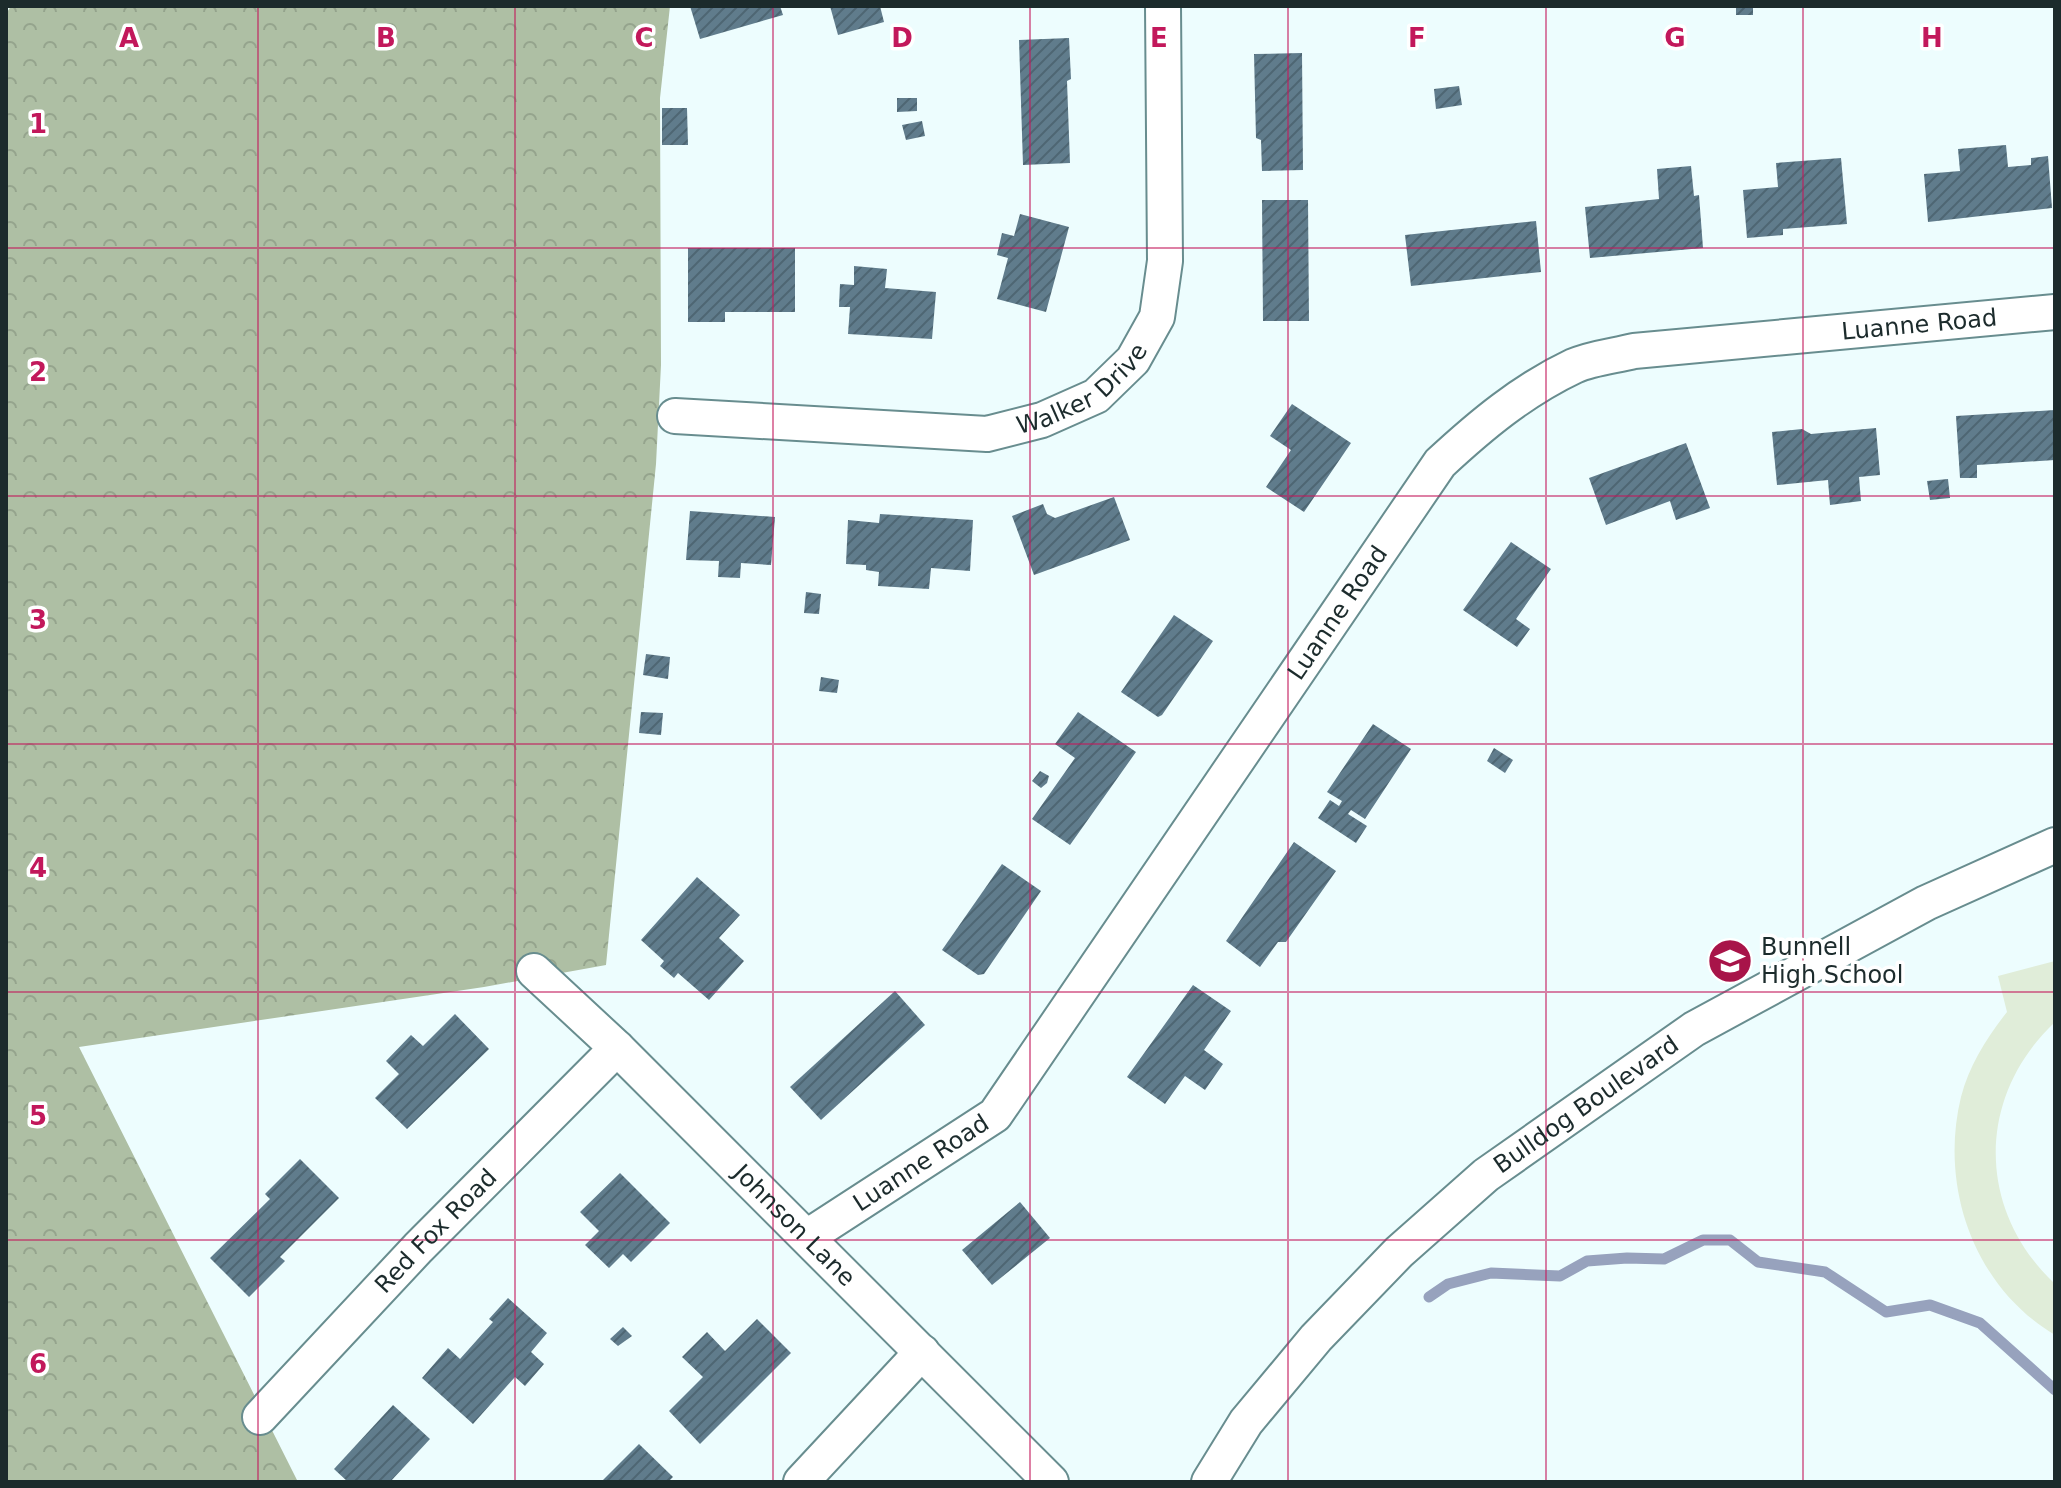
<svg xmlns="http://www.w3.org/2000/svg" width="2061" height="1488" font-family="'DejaVu Sans',sans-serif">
	<defs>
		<pattern id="forest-crowns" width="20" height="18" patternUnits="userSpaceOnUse" patternTransform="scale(2)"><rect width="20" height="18" fill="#aebfa4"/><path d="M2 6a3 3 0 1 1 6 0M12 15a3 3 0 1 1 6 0" fill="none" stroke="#95a48d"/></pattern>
		<pattern id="building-hatch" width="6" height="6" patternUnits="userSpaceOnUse" patternTransform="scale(2)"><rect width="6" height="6" fill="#607c8c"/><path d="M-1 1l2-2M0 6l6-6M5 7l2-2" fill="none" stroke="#4e6673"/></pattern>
	</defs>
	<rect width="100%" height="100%" fill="#edfdfe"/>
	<path fill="url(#forest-crowns)" d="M 11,6 L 670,6 L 660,98 L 661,365 L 656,464 L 606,965 L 484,987 L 79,1047 L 298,1482 L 6,1482 L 6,14 Z"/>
	<path fill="#e0edd9" d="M 2055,961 L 2055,1022 C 1976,1096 1976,1210 2055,1284 L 2055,1335 C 1974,1287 1939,1187 1961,1097 C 1969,1066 1987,1037 2007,1012 L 1998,976 Z"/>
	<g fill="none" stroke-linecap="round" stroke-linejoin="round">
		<path stroke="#97a2bd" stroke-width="11" d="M 1429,1297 L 1448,1284 L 1491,1273 L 1560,1276 L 1587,1261 L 1627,1258 L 1664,1259 L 1703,1240 L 1730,1240 L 1758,1262 L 1825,1272 L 1886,1312 L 1930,1305 L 1980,1323 L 2055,1390"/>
	</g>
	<g fill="url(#building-hatch)">
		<path d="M 690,6 L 780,6 L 783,15 L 700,39 Z"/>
		<path d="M 830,6 L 880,6 L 884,22 L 838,35 Z"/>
		<rect x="1736" y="6" width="17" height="9"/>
		<path d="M 1069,38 L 1071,79 L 1067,81 L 1070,163 L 1023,165 L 1019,40 Z"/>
		<path d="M 1302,53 L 1303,170 L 1262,171 L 1261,140 L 1256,138 L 1254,54 Z"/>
		<path d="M 1459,86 L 1462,105 L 1436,109 L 1434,89 Z"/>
		<path d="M 897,98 L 917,98 L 917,111 L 897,112 Z"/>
		<path d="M 662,108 L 687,108 L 688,145 L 662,145 Z"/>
		<path d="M 922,121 L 925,136 L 906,140 L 902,125 Z"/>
		<path d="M 2006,145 L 2008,167 L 2031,165 L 2031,158 L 2048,156 L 2052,208 L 1928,222 L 1924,174 L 1960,171 L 1958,149 Z"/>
		<path d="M 1841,158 L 1847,224 L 1783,229 L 1783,235 L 1747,238 L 1743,190 L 1778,187 L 1776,163 Z"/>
		<path d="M 1691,166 L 1694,196 L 1699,195 L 1703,248 L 1590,258 L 1585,207 L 1659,199 L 1657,169 Z"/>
		<path d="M 1262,200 L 1308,200 L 1309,321 L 1263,321 Z"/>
		<path d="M 1020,214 L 1069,227 L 1046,312 L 997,299 L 1008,258 L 997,255 L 1002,233 L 1014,236 Z"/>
		<path d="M 1536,221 L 1541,272 L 1411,286 L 1405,235 Z"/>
		<path d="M 688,248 L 795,248 L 795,312 L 725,312 L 725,322 L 688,322 Z"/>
		<path d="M 854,266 L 887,269 L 885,288 L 936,292 L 932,339 L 848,334 L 850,307 L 839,307 L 840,284 L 854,285 Z"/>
		<path d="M 1292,404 L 1351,443 L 1304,512 L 1266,487 L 1291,450 L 1270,436 Z"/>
		<path d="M 2055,410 L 2055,460 L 1977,465 L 1977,478 L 1960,478 L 1956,416 Z"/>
		<path d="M 1876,428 L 1880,475 L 1859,477 L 1861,501 L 1830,505 L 1828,480 L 1777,485 L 1772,432 L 1802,429 L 1811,434 Z"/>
		<path d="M 1686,443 L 1710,508 L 1676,520 L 1670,501 L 1606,525 L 1589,478 Z"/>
		<path d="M 1948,479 L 1950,498 L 1930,500 L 1927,481 Z"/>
		<path d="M 1114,497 L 1130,540 L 1034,575 L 1012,516 L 1043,504 L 1047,514 L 1055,518 Z"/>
		<path d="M 690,511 L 775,517 L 771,565 L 741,563 L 740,578 L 718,577 L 719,561 L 686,560 Z"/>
		<path d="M 880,514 L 973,520 L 970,571 L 931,568 L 929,589 L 878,586 L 879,572 L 866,570 L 866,565 L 846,564 L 848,520 L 879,523 Z"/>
		<path d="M 1511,542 L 1551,569 L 1516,619 L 1530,629 L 1517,647 L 1463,610 Z"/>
		<path d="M 806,592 L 821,594 L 819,614 L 804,613 Z"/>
		<path d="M 1174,615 L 1213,641 L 1162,715 L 1158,717 L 1121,692 Z"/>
		<path d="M 646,654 L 670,657 L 668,679 L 643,675 Z"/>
		<path d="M 821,677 L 839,680 L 837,693 L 819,691 Z"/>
		<path d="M 641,712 L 663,713 L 661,735 L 639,733 Z"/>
		<path d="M 1078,712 L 1136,752 L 1070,845 L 1032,819 L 1075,758 L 1055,744 Z"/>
		<path d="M 1373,724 L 1411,749 L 1365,819 L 1351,810 L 1348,814 L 1367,826 L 1356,843 L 1318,818 L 1330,800 L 1339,806 L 1342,801 L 1327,792 Z"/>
		<path d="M 1494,748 L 1513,760 L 1505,773 L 1487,761 Z"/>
		<path d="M 1040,771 L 1049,776 L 1047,783 L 1041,788 L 1032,781 Z"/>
		<path d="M 1294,842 L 1336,871 L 1286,942 L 1278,942 L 1260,967 L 1226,941 Z"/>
		<path d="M 1002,864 L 1041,891 L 984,974 L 978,975 L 942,950 Z"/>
		<path d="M 697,877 L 740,915 L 719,938 L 744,961 L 709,1000 L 678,973 L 674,978 L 660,966 L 664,961 L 641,940 Z"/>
		<path d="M 1193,985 L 1231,1011 L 1204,1050 L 1223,1064 L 1205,1090 L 1185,1076 L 1165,1104 L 1127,1077 Z"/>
		<path d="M 895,991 L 925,1025 L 821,1120 L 790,1087 Z"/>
		<path d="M 455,1014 L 489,1049 L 407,1129 L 375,1098 L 399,1074 L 386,1061 L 411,1035 L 423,1046 Z"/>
		<path d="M 300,1159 L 339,1198 L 280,1257 L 285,1261 L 249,1297 L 210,1258 L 270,1199 L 265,1194 Z"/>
		<path d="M 620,1173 L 670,1223 L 631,1262 L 623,1254 L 609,1268 L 585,1245 L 599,1231 L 580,1212 Z"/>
		<path d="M 1020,1202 L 1050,1238 L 992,1285 L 962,1250 Z"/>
		<path d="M 508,1298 L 547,1333 L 531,1352 L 544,1364 L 525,1386 L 515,1377 L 473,1424 L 422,1378 L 448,1348 L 460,1359 L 493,1322 L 489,1319 Z"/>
		<path d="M 757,1319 L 791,1353 L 700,1444 L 669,1411 L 703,1377 L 682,1357 L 707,1332 L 725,1351 Z"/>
		<path d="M 623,1327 L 632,1336 L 618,1346 L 610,1339 Z"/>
		<path d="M 393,1405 L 430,1439 L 390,1482 L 348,1482 L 334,1469 Z"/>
		<path d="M 639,1444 L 673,1477 L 668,1482 L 601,1482 Z"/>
	</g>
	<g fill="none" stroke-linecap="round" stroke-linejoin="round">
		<g stroke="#688d8f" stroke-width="38">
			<g id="street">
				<path id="s1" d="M 675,416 L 987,434 L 1042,420 L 1096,396 L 1133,360 L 1157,317 L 1165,261 L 1163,6"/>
				<path id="s2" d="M 534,971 L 617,1048 L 1051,1482"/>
				<path id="s3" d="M 807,1237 L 995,1115 L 1440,463 C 1481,425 1523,390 1574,366 C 1592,358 1614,356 1634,351 L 2055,312"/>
				<path id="s4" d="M 260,1417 L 418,1248 L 617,1048"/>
				<path d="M 801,1482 L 922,1352"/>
				<path id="s5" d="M 1209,1482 L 1246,1422 L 1316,1338 L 1399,1252 L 1486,1175 L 1694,1029 L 1926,903 L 2055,845"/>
			</g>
		</g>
		<use href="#street" stroke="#fff" stroke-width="34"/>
	</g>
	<path fill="none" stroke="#c2185b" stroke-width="2" stroke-opacity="0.55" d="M 258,6 L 258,1482M 515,6 L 515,1482M 773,6 L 773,1482M 1030,6 L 1030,1482M 1288,6 L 1288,1482M 1546,6 L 1546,1482M 1803,6 L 1803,1482M 6,248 L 2055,248M 6,496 L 2055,496M 6,744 L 2055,744M 6,992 L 2055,992M 6,1240 L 2055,1240"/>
	<defs>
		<g id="school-disc" transform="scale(2.3)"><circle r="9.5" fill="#a81449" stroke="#fff"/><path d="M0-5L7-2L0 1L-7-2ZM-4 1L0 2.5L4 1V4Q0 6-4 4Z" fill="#fff"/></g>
	</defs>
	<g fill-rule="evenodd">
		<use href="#school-disc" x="1730" y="961"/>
	</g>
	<g text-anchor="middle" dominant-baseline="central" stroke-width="7" stroke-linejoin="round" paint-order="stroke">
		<g font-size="24" fill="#1c2b2c" stroke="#fff">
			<text stroke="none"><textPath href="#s3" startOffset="1528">Luanne Road</textPath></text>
			<text stroke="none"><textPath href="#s1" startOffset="420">Walker Drive</textPath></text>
			<text stroke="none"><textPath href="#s3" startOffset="832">Luanne Road</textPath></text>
			<text stroke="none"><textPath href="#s5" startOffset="538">Bulldog Boulevard</textPath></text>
			<text stroke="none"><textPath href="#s3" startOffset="136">Luanne Road</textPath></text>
			<text stroke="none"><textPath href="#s2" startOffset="364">Johnson Lane</textPath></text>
			<text stroke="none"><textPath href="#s4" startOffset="256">Red Fox Road</textPath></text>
		</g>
		<g font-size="24" fill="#1c2b2c" stroke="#fff" text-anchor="start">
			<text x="1761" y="947">Bunnell<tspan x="1761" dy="28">High School</tspan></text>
		</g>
	</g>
	<g font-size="26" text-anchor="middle" font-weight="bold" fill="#c2185b" stroke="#fff" stroke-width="7" stroke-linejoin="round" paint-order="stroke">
		<text x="129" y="47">A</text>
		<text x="386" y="47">B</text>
		<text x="644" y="47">C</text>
		<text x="902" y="47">D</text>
		<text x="1159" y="47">E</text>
		<text x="1417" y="47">F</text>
		<text x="1675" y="47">G</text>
		<text x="1932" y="47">H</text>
		<text x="38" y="133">1</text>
		<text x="38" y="381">2</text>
		<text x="38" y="629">3</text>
		<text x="38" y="877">4</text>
		<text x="38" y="1125">5</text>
		<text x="38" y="1373">6</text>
	</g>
	<rect width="2061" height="1488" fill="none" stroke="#1c2b2c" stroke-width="16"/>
</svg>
